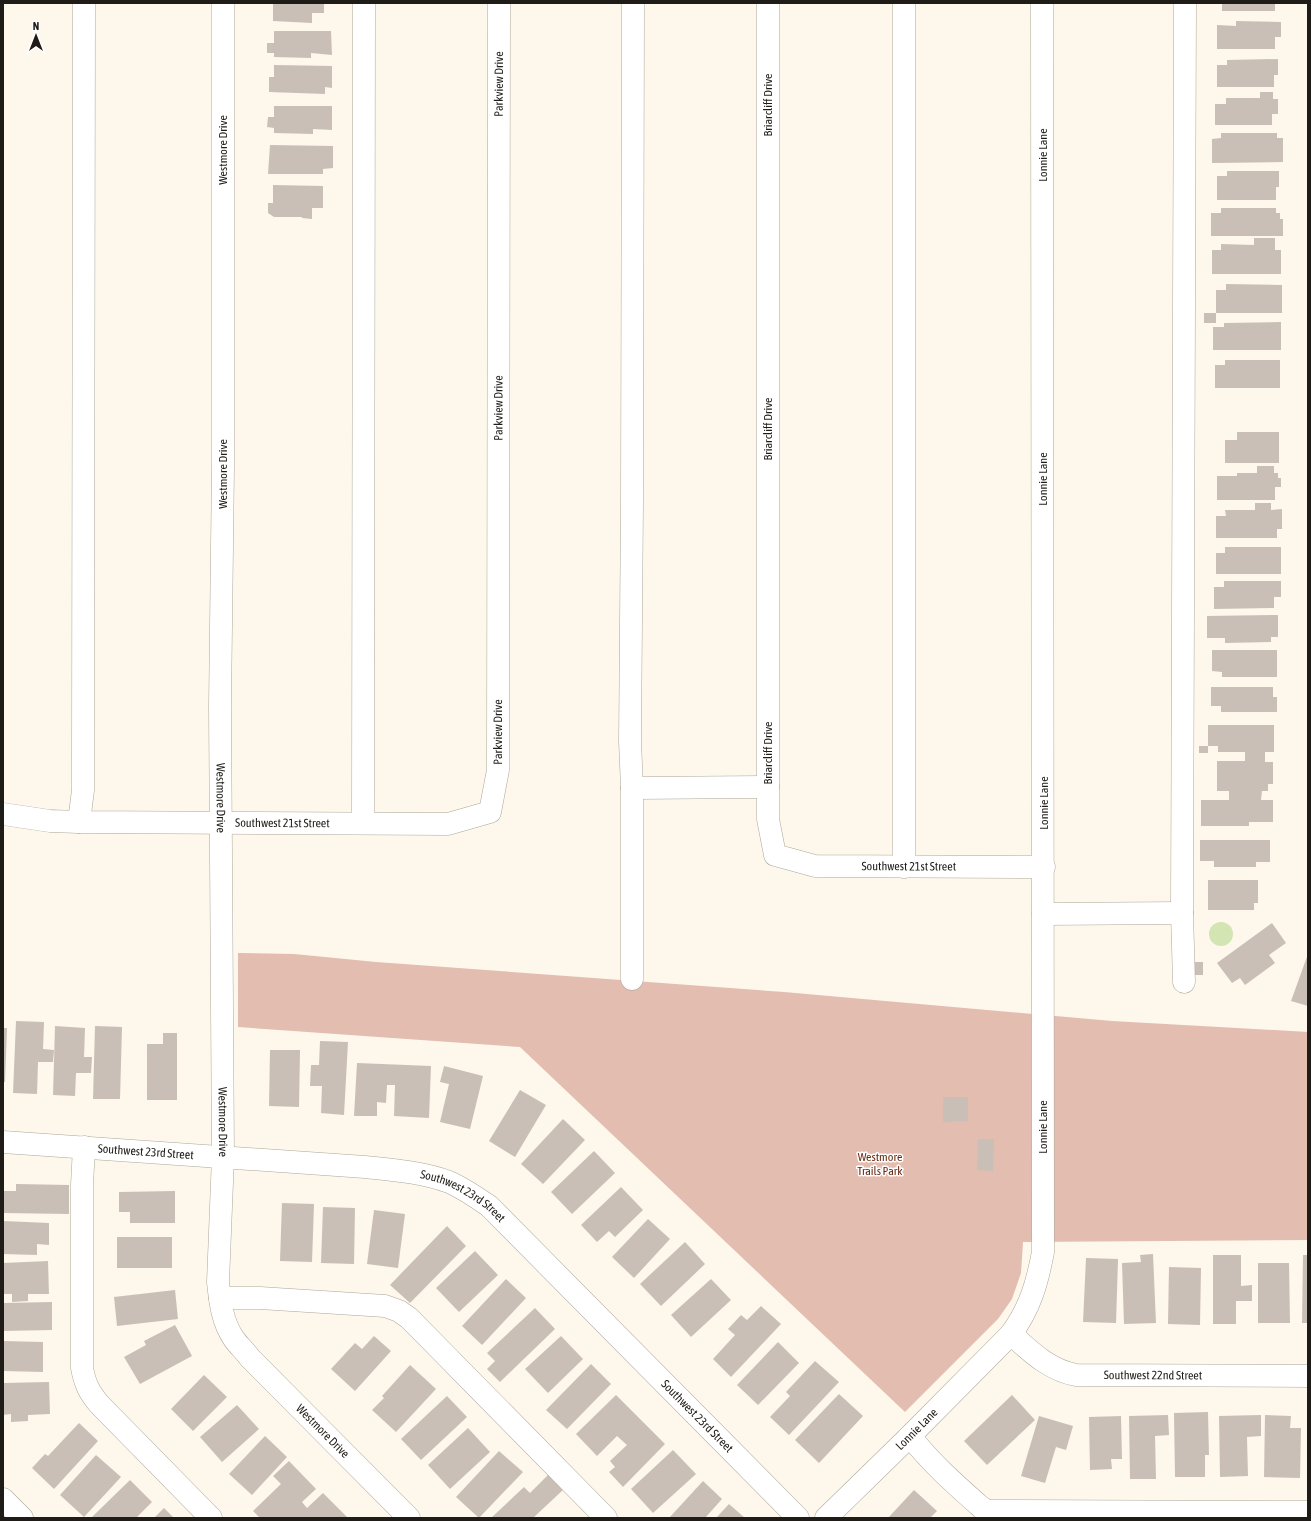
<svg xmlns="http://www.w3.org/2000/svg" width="1311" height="1521" font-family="'Asap Condensed',sans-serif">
	<rect width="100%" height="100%" fill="#fef7eb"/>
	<path fill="#e2bdb0" d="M 238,953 L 294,954 L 376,962 L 784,992 L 1112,1021 L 1308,1032 L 1308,1240 L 1023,1242 L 1021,1273 L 1012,1299 L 998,1319 L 905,1412 L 520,1047 L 238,1027 Z"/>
	<circle fill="#d2e5b3" cx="1221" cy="934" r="12"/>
	<g fill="#cabfb6">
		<path d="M 273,3 L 324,3 L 324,13 L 312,13 L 312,23 L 273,21 Z"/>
		<rect x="1222" y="3" width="53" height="8"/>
		<path d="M 1236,21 L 1281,22 L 1281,37 L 1275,37 L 1275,49 L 1217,49 L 1217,25 L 1236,26 Z"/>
		<path d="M 274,31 L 331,31 L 332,55 L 311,53 L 311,58 L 274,57 L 274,53 L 267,53 L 267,43 L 274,43 Z"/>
		<path d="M 1278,59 L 1278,75 L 1274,75 L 1274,87 L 1217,87 L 1217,65 L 1227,65 L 1227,60 Z"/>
		<path d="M 274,65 L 332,66 L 332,88 L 325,87 L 325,94 L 269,92 L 269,77 L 274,77 Z"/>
		<path d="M 1260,92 L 1273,92 L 1273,99 L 1278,99 L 1278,114 L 1272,114 L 1272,125 L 1215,125 L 1215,104 L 1226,104 L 1226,98 L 1260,98 Z"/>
		<path d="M 274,106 L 332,106 L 332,130 L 313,129 L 313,134 L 274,133 L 274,128 L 267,127 L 268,117 L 274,117 Z"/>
		<path d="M 1221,133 L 1277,133 L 1277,138 L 1283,138 L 1283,162 L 1212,163 L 1212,139 L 1221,138 Z"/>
		<path d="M 270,145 L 333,146 L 333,168 L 323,169 L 323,174 L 268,174 Z"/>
		<path d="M 1227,171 L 1279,171 L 1279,187 L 1276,187 L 1276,200 L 1217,200 L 1217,176 L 1227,176 Z"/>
		<path d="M 273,185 L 323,186 L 323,208 L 312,208 L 312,219 L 302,218 L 302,217 L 274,217 L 268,213 L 268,203 L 273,203 Z"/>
		<path d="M 1221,208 L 1276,208 L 1276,213 L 1280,213 L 1280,219 L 1283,219 L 1283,236 L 1211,236 L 1211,213 L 1221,213 Z"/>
		<path d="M 1254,238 L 1275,238 L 1275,250 L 1281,250 L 1281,274 L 1212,274 L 1212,250 L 1221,250 L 1221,244 L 1254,245 Z"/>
		<path d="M 1226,284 L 1282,285 L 1282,313 L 1216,313 L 1216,290 L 1226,290 Z"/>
		<rect x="1204" y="313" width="12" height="10"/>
		<path d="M 1281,322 L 1281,350 L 1213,350 L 1213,327 L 1224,327 L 1224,323 Z"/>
		<path d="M 1225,360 L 1280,360 L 1280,388 L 1215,388 L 1215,365 L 1225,365 Z"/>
		<path d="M 1237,432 L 1279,432 L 1279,463 L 1225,463 L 1225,440 L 1237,440 Z"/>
		<path d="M 1257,466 L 1274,466 L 1274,473 L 1278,473 L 1278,478 L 1281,478 L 1281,487 L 1275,487 L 1275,500 L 1217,500 L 1217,476 L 1237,476 L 1237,473 L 1257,473 Z"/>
		<path d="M 1255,503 L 1271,503 L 1271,510 L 1282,509 L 1282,529 L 1277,529 L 1277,538 L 1216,538 L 1216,516 L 1226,516 L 1225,510 L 1255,510 Z"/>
		<path d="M 1225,547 L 1281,547 L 1281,574 L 1216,574 L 1216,553 L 1225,553 Z"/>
		<path d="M 1224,581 L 1281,581 L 1281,597 L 1274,597 L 1274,608 L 1214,609 L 1214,587 L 1224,587 Z"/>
		<path d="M 1278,615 L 1278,637 L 1271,637 L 1271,642 L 1225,643 L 1225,638 L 1207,638 L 1207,616 Z"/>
		<path d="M 1212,650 L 1277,650 L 1277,677 L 1222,677 L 1222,672 L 1212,671 Z"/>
		<path d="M 1211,687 L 1273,687 L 1273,697 L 1277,697 L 1277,712 L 1221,712 L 1221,706 L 1211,706 Z"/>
		<path d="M 1208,725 L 1274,725 L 1274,752 L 1265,752 L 1265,762 L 1273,762 L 1273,784 L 1268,784 L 1268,791 L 1262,791 L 1261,800 L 1273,800 L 1273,822 L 1249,822 L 1249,826 L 1201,826 L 1201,800 L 1229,800 L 1229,791 L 1217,791 L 1217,761 L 1245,761 L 1245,752 L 1218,752 L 1218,746 L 1208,746 Z"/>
		<rect x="1199" y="746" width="9" height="7"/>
		<path d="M 1200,840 L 1270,840 L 1270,862 L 1256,862 L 1256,867 L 1214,867 L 1214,861 L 1200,861 Z"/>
		<path d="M 1208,880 L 1258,880 L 1258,903 L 1254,903 L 1254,910 L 1208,910 Z"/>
		<path d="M 1272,923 L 1286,943 L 1269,955 L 1275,963 L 1245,985 L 1240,978 L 1232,983 L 1217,963 Z"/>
		<path d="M 1308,954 L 1308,1006 L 1291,1001 Z"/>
		<rect x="1192" y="962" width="11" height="13"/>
		<path d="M 16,1021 L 44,1022 L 43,1049 L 54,1050 L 53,1062 L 38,1062 L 37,1094 L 13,1093 Z"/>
		<path d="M 55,1026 L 85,1028 L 84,1057 L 92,1057 L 91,1073 L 76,1073 L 75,1096 L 53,1095 Z"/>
		<path d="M 95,1026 L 122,1027 L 120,1099 L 93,1099 Z"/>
		<path d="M 3,1028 L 7,1028 L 5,1082 L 3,1082 Z"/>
		<path d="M 163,1033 L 177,1033 L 177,1100 L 147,1100 L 147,1044 L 163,1044 Z"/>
		<path d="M 320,1041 L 348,1042 L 344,1115 L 321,1113 L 322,1086 L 310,1086 L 311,1065 L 319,1065 Z"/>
		<path d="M 270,1050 L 300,1050 L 299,1107 L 269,1106 Z"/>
		<path d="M 357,1063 L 431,1066 L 429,1118 L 394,1116 L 395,1085 L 387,1085 L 386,1103 L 377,1102 L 377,1116 L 354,1116 Z"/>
		<path d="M 444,1066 L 483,1076 L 470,1129 L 440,1122 L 449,1084 L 440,1082 Z"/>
		<path d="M 520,1090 L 546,1105 L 515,1157 L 489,1141 Z"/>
		<path d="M 943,1097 L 968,1097 L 968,1121 L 943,1122 Z"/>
		<path d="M 563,1119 L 585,1140 L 543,1184 L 521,1164 Z"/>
		<path d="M 978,1139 L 994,1139 L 993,1171 L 977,1170 Z"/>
		<path d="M 594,1151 L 615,1173 L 572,1214 L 551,1192 Z"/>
		<path d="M 16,1184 L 69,1185 L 69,1214 L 3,1213 L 3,1191 L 16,1191 Z"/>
		<path d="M 621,1187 L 643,1210 L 615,1237 L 609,1231 L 597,1242 L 581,1225 Z"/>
		<path d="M 175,1191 L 175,1223 L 130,1223 L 130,1212 L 119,1212 L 119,1192 Z"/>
		<path d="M 282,1203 L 314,1204 L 312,1262 L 280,1261 Z"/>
		<path d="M 323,1207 L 355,1208 L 354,1264 L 321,1263 Z"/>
		<path d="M 374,1210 L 405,1214 L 398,1268 L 367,1264 Z"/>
		<path d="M 648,1219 L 670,1239 L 634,1278 L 612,1257 Z"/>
		<path d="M 3,1221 L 49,1223 L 49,1245 L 37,1244 L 37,1255 L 3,1254 Z"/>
		<path d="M 447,1226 L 466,1246 L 410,1303 L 390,1285 Z"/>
		<rect x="117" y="1237" width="55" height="31"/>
		<path d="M 685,1242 L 705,1264 L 661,1306 L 640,1284 Z"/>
		<path d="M 475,1251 L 498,1275 L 459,1312 L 436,1288 Z"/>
		<path d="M 1153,1254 L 1156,1323 L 1124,1324 L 1122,1263 L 1141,1262 L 1140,1255 Z"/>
		<path d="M 1213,1255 L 1241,1255 L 1241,1286 L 1252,1285 L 1252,1301 L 1236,1301 L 1236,1324 L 1213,1324 Z"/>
		<path d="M 1303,1255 L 1308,1255 L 1308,1323 L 1302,1323 Z"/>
		<path d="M 1086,1258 L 1118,1259 L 1116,1323 L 1083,1322 Z"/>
		<path d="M 48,1261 L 49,1294 L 28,1294 L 28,1301 L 12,1302 L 12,1294 L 3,1294 L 3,1263 Z"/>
		<path d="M 1258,1263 L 1289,1263 L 1290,1323 L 1258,1323 Z"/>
		<path d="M 1169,1267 L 1201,1268 L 1200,1325 L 1168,1324 Z"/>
		<path d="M 506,1279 L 526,1298 L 482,1345 L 462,1326 Z"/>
		<path d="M 711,1279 L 731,1300 L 691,1337 L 671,1315 Z"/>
		<path d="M 175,1290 L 178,1319 L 117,1326 L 114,1297 Z"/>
		<path d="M 52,1302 L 52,1330 L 3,1331 L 3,1303 Z"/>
		<path d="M 761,1306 L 781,1324 L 731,1377 L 713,1359 L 735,1335 L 728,1329 L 741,1315 L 747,1320 Z"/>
		<path d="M 535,1308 L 555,1329 L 500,1382 L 487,1369 L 495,1361 L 487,1353 Z"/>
		<path d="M 175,1325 L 192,1356 L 140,1384 L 124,1357 L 146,1345 L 144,1341 Z"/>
		<path d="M 374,1336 L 391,1351 L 355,1391 L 331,1369 L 355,1343 L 362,1349 Z"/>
		<path d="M 561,1336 L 583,1359 L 548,1393 L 525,1369 Z"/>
		<path d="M 3,1341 L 43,1342 L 43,1372 L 3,1371 Z"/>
		<path d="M 778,1342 L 799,1363 L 758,1405 L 737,1385 Z"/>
		<path d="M 815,1361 L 839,1382 L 789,1435 L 770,1417 L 790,1396 L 786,1392 Z"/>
		<path d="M 591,1364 L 611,1384 L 567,1429 L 546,1410 Z"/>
		<path d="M 410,1365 L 436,1389 L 396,1432 L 372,1410 L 384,1398 L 382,1396 Z"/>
		<path d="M 204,1375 L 227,1397 L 193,1431 L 171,1409 Z"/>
		<path d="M 49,1382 L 50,1414 L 28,1415 L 28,1421 L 11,1422 L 11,1414 L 3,1415 L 3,1383 Z"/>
		<path d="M 839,1394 L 863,1416 L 819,1463 L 795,1440 Z"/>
		<path d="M 616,1395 L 665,1444 L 623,1487 L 609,1472 L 615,1467 L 610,1461 L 627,1445 L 617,1436 L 597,1456 L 576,1434 Z"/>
		<path d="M 1012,1395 L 1035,1420 L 987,1465 L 964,1441 Z"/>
		<path d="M 447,1396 L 467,1417 L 421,1460 L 401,1439 Z"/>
		<path d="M 237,1405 L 259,1429 L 222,1462 L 200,1437 Z"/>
		<path d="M 1208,1412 L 1209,1455 L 1205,1455 L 1205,1477 L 1175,1477 L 1174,1413 Z"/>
		<path d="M 1168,1415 L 1169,1435 L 1155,1436 L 1156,1479 L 1130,1479 L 1129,1416 Z"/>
		<path d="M 1261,1415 L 1261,1436 L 1247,1437 L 1248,1476 L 1220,1477 L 1219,1416 Z"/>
		<path d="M 1265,1415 L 1291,1416 L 1290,1428 L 1301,1428 L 1300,1478 L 1264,1477 Z"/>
		<path d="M 1039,1416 L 1073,1426 L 1066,1450 L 1056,1447 L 1045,1483 L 1021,1476 Z"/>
		<path d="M 1121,1416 L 1122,1459 L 1111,1459 L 1112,1469 L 1090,1470 L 1089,1417 Z"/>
		<path d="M 79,1423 L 98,1441 L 54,1489 L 32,1468 L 45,1454 L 48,1456 Z"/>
		<path d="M 468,1428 L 490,1452 L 450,1489 L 428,1465 Z"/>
		<path d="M 265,1436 L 287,1457 L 252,1495 L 229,1474 Z"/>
		<path d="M 673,1450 L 696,1474 L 653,1513 L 631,1489 Z"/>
		<path d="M 499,1451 L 523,1472 L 479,1518 L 456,1497 Z"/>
		<path d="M 96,1455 L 121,1477 L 84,1517 L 60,1495 Z"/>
		<path d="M 289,1461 L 316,1489 L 302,1502 L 307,1508 L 323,1493 L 347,1517 L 260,1518 L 253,1511 L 281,1484 L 273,1476 Z"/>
		<path d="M 549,1474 L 564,1489 L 533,1518 L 491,1518 L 524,1487 L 530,1493 Z"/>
		<path d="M 130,1480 L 152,1502 L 136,1518 L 91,1518 Z"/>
		<path d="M 703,1481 L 722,1499 L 705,1518 L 669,1518 Z"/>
		<path d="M 914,1490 L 937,1511 L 930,1518 L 888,1518 Z"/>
		<path d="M 729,1504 L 745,1518 L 716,1518 Z"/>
		<path d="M 164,1508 L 174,1518 L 154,1518 Z"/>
	</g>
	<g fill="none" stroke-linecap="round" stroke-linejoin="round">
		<g stroke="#ada79b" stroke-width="23">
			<g id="minor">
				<path id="s1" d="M 223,3 L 223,467 L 220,706 L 223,1157 L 218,1282 C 220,1301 222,1322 234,1339 C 238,1345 245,1351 250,1358 L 409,1518"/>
				<path id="s2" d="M 768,3 L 768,819 L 775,855 L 815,866 L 1044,867"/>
				<path d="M 632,788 L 768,787"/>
				<path id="s3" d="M 3,814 L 50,821 L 79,822 L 448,824 L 490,812 L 498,770 L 499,3"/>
				<path d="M 79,822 L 83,790 L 83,756 L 84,3"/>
				<path d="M 363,823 L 364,3"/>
				<path d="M 904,867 L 904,3"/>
				<path d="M 1043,914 L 1182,913"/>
				<path d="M 632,979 L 632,788 L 630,741 L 632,504 L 633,3"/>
				<path d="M 1184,982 L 1182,913 L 1185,3"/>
				<path id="s4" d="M 3,1142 L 365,1167 C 393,1170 422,1172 449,1182 C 463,1188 476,1197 489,1206 L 798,1518"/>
				<path d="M 84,1147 L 82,1185 L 82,1368 C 85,1384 89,1392 99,1404 L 211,1518"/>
				<path d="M 220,1298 L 260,1298 L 385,1306 L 399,1311 L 409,1318 L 606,1518"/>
				<path id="s5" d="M 1011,1334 C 1031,1352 1049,1370 1076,1375 L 1308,1376"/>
				<path d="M 910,1436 C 931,1463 956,1485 982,1508 L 989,1511 L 1308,1512"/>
				<path d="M 3,1499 L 22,1518"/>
				<path id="s6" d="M 826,1518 L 910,1436 L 1011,1334 C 1030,1308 1037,1284 1043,1252 L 1042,3"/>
			</g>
		</g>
		<use href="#minor" stroke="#fff" stroke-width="22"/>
	</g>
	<g text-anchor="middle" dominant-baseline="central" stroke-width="3" stroke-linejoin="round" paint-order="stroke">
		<g font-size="12" fill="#1f1c18" stroke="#fff">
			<text stroke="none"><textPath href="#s3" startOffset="1218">Parkview Drive</textPath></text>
			<text transform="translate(768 105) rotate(-90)">Briarcliff Drive</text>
			<text transform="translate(223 150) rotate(-90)">Westmore Drive</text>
			<text transform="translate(1043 155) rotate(-90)">Lonnie Lane</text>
			<text stroke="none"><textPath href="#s3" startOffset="894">Parkview Drive</textPath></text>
			<text transform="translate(768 429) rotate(-90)">Briarcliff Drive</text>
			<text transform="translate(223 474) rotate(-90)">Westmore Drive</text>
			<text transform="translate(1043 479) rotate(-90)">Lonnie Lane</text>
			<text stroke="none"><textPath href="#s3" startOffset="570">Parkview Drive</textPath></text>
			<text transform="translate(768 753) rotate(-90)">Briarcliff Drive</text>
			<text stroke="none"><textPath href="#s1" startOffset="795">Westmore Drive</textPath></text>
			<text transform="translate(1044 803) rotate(-90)">Lonnie Lane</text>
			<text stroke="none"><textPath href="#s3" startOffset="280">Southwest 21st Street</textPath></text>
			<text stroke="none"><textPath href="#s2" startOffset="988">Southwest 21st Street</textPath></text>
			<text stroke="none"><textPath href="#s1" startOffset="1119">Westmore Drive</textPath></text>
			<text transform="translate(1043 1127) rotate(-90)">Lonnie Lane</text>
			<text stroke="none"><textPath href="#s4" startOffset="143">Southwest 23rd Street</textPath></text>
			<text stroke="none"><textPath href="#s4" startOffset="467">Southwest 23rd Street</textPath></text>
			<text stroke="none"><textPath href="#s5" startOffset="155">Southwest 22nd Street</textPath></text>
			<text stroke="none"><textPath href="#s4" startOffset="791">Southwest 23rd Street</textPath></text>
			<text stroke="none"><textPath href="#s6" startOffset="127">Lonnie Lane</textPath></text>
			<text stroke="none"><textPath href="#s1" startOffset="1467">Westmore Drive</textPath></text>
		</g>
		<g font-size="12" fill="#68280f" stroke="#fff">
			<text x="880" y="1157">Westmore<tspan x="880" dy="14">Trails Park</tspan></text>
		</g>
	</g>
	<rect width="1311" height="1521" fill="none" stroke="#1f1c18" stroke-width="8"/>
	<g transform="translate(36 36)" stroke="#ffffff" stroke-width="3" paint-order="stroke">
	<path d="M0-3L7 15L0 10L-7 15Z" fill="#1f1c18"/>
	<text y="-6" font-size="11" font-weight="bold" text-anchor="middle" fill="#1f1c18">N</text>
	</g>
</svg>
